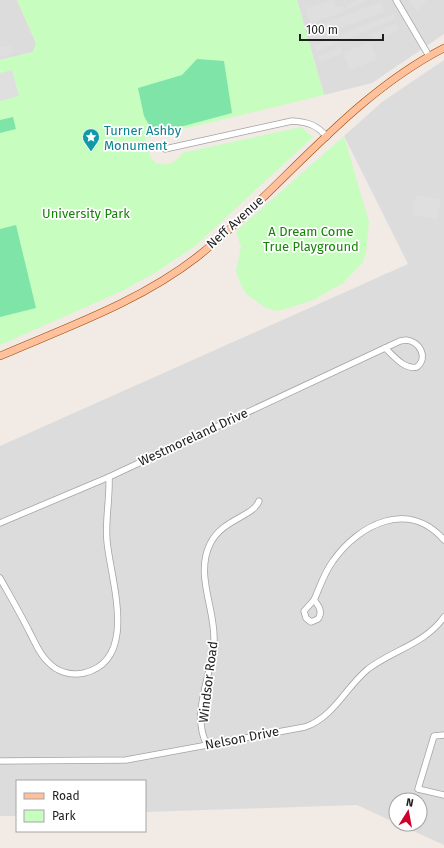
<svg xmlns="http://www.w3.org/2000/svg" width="444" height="848" font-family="'Fira Sans',sans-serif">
	<rect width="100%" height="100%" fill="#f1eae5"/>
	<g fill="#dddcdc">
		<path d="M 0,0 L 17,0 L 36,43 L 33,52 L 0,60 Z"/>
		<path d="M 297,0 L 444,0 L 444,34 L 372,83 L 324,95 Z"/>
		<path d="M 444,60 L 444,845 L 398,824 L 420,824 L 420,800 L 396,800 L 396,823 L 357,805 L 145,812 L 145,781 L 17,781 L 17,816 L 0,816 L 0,446 L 408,264 L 344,136 L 382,102 Z"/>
	</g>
	<g fill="#c8fdc0">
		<path d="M 17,0 L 297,0 L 324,95 L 146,138 L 150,156 L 156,163 C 169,166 174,164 182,153 L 301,127 L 313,137 L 195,246 L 158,271 L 122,291 L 0,345 L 0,60 L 33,52 L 36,43 Z"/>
		<path d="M 344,136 L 369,222 L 366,252 L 363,262 L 343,283 L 313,300 L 292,307 L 277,311 L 266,308 L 246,294 L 240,283 L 236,271 L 241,247 L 236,231 Z"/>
	</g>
	<g fill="#7ee4a8">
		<path d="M 197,59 L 224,61 L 232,113 L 154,134 L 144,116 L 138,88 L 182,75 Z"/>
		<path d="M 13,117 L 16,129 L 0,133 L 0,120 Z"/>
		<path d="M 16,225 L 36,308 L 0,317 L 0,229 Z"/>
	</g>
	<g fill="#dfdfdf">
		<path d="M 333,0 L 336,8 L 343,6 L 346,11 L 310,23 L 306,8 Z"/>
		<path d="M 357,0 L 368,0 L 348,9 L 345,5 Z"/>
		<path d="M 410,0 L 427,0 L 418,11 L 408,2 Z"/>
		<path d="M 381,2 L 384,12 L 318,36 L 314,27 Z"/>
		<path d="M 393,14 L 395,19 L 317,51 L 315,45 Z"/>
		<path d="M 396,23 L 399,30 L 374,40 L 371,34 Z"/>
		<path d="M 370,42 L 377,59 L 350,70 L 343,53 L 321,62 L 318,56 L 341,47 L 343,53 Z"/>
		<path d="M 11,45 L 13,54 L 0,57 L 0,47 Z"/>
		<path d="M 12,70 L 19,96 L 0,101 L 0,73 Z"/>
		<path d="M 416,195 L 441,199 L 437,219 L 412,215 Z"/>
	</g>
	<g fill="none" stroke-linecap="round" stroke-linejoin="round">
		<g stroke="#a3a3a3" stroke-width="7">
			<g id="minor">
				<path d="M 396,0 L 429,56"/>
				<path d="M 165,149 L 292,121 C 308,122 317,125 327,137"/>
				<path d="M 406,340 C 419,341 429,357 417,367 C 404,370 394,356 385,348 L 400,341 Z"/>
				<path d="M 0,523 L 109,477 L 385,348"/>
				<path d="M 0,578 C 10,596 20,613 29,631 C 35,642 39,654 48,662 C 57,672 71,676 84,673 C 140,660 110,578 107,541 C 105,520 110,499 109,477"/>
				<path d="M 314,600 C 320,587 324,573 333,561 C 359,524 409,499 444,540"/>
				<path d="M 314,600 C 319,606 323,612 318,619 L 311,622 L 306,618 L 304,611 Z"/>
				<path d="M 444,735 L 434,736 L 418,789 L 444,795"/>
				<path d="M 207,745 C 190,713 213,673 214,640 C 215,608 195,575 210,544 C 222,519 253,517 259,501"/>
				<path d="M 0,761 L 126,760 L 305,727 C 334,717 345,688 368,669 C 393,650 425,644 444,617"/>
			</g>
		</g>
		<g stroke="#9b4800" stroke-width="8">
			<path id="major" d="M 0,356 C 67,327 139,302 197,257 C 281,190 347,98 444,48"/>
		</g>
		<use href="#minor" stroke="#fff" stroke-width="5.5"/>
		<use href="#major" stroke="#ffc09c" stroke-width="7"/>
	</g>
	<defs>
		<g id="sight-pin" transform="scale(0.9)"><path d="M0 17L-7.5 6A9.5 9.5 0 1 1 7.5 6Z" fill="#0f9aa8" stroke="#fff"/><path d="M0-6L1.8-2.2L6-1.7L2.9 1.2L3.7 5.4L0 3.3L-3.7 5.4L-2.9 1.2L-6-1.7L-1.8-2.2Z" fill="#fff"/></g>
	</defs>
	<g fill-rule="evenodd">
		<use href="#sight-pin" x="91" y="137"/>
	</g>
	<g text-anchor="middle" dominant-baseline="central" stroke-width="3.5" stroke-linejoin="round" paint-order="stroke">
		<g font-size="13" fill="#0d838f" stroke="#fff" text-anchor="start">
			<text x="104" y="130">Turner Ashby<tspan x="104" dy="15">Monument</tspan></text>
		</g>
		<g font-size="13" fill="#148605" stroke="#fff">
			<text x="86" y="213">University Park</text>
			<text x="311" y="231">A Dream Come<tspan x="311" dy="15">True Playground</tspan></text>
		</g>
		<g font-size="13" fill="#1f1f1f" stroke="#fff">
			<text transform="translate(235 222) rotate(-42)">Neff Avenue</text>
			<text transform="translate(193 437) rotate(-25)">Westmoreland Drive</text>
			<text transform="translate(208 682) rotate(-83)">Windsor Road</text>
			<text transform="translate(242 738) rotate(-11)">Nelson Drive</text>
		</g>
	</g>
	<rect x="16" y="780" width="130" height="52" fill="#ffffff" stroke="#a5a5a5"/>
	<rect x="24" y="793" width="20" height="6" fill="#ffc09c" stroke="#a5a5a5"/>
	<text x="52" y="800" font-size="12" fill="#1f1f1f">Road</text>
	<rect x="24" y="810" width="20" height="12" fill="#c8fdc0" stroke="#a5a5a5"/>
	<text x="52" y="820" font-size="12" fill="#1f1f1f">Park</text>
	<g transform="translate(408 812) rotate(11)"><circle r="19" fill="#ffffff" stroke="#a5a5a5"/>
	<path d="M0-3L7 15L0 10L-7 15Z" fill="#cf002a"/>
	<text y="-6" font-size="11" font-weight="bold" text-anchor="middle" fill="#1f1f1f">N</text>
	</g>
	<path d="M300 34v6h83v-6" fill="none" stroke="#1f1f1f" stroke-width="2"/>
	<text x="306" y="34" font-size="12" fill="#1f1f1f" stroke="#ffffff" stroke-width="3" paint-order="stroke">100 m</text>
</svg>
